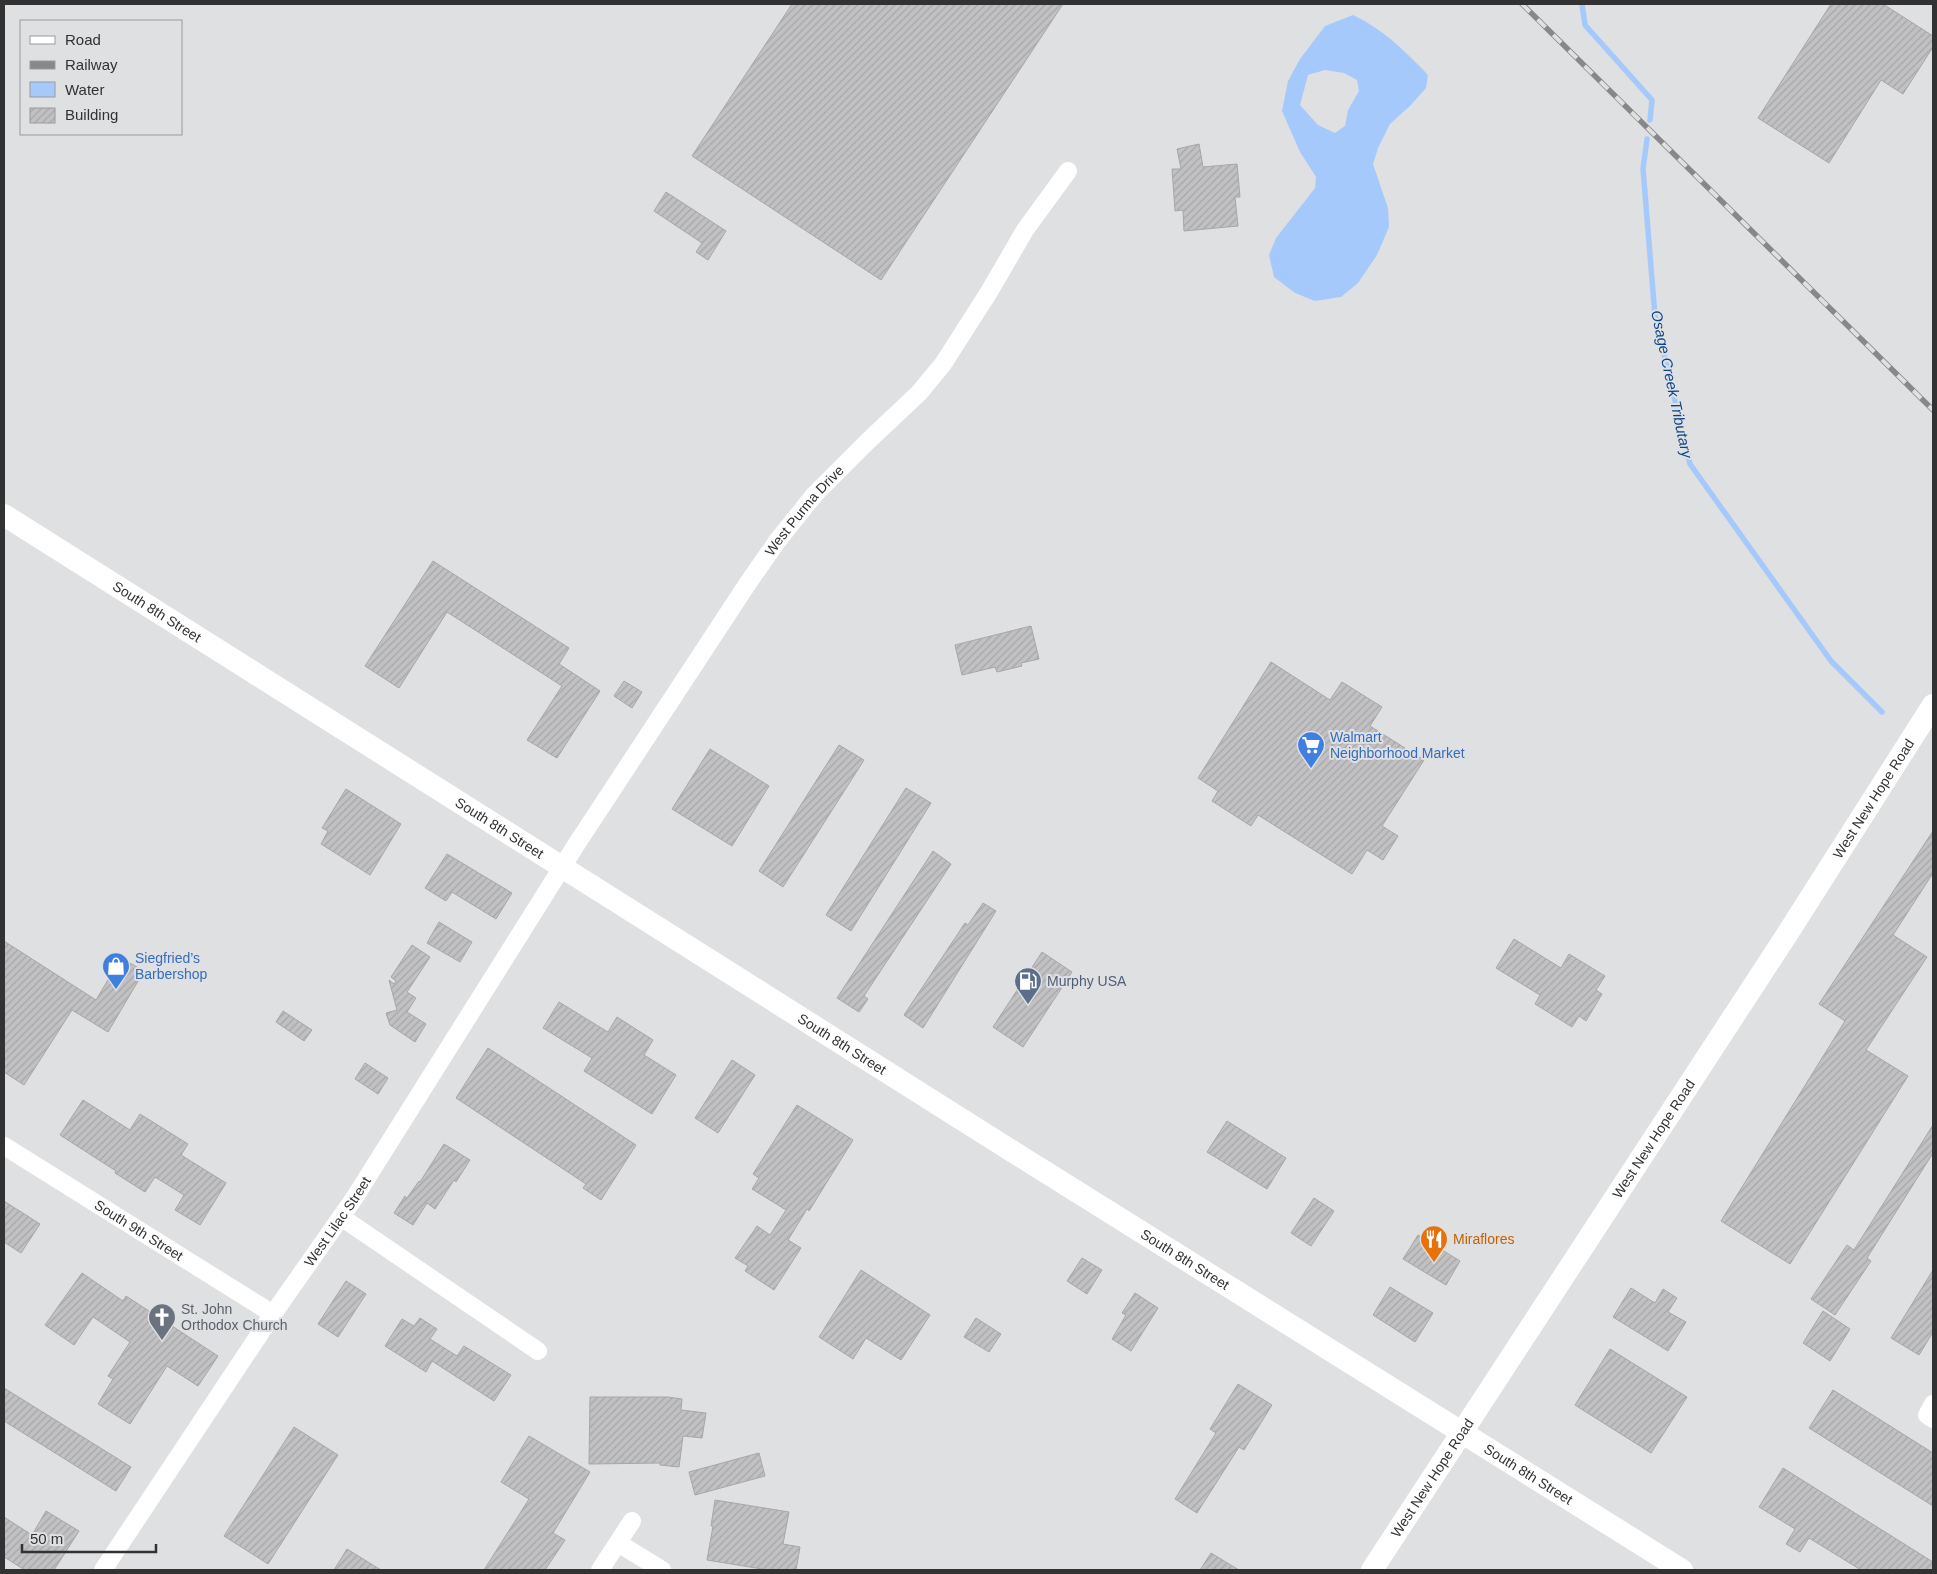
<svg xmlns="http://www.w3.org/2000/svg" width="1937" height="1574" font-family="Arial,sans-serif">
	<defs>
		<pattern id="building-hatch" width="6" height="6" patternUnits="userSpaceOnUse" patternTransform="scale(1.25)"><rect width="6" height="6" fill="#c1c0c3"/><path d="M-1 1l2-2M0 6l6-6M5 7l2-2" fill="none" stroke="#a6a5a8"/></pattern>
	</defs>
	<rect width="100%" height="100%" fill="#dfe0e2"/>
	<path fill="#a6c9fc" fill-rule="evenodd" d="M 1353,15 C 1383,29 1405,51 1428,75 L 1426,88 L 1410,106 L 1390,124 L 1378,148 L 1373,164 L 1388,208 L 1389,227 L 1377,255 L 1358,283 L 1341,297 L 1315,301 L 1295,293 L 1274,277 L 1269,255 L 1276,238 L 1315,188 L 1316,177 L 1300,152 L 1282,111 L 1288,81 L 1300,59 L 1325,26 ZM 1325,70 L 1344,73 L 1357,80 L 1359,91 L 1348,110 L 1345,126 L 1335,133 L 1318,125 L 1300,105 L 1308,75 Z"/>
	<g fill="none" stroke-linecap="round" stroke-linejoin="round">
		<g stroke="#a6c9fc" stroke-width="5.5">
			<path d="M 1582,4 L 1585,25 L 1652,100 L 1650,120"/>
			<path d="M 1647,139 L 1643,169 L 1655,316 L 1690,464 L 1831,661 L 1882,712"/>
		</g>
	</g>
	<g fill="url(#building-hatch)" stroke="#a7a6a8">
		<path d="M 792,4 L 1063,4 L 881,280 L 692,156 Z"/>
		<path d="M 1831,4 L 1883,4 L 1933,36 L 1933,47 L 1903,94 L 1881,80 L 1829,163 L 1758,118 Z"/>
		<path d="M 1199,144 L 1203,167 L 1237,164 L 1240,197 L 1235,197 L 1238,226 L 1184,231 L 1183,210 L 1175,211 L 1172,169 L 1181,169 L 1177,149 Z"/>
		<path d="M 666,192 L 726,231 L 708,260 L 696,252 L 702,243 L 654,211 Z"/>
		<path d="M 433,561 L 569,648 L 559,664 L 600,691 L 557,758 L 527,740 L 562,686 L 447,612 L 399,688 L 365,666 Z"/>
		<path d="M 1031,626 L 1039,659 L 1021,663 L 1022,666 L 997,672 L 995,667 L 962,675 L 955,645 Z"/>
		<path d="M 1271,662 L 1330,700 L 1342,682 L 1382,707 L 1370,726 L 1424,760 L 1382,826 L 1398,836 L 1383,860 L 1367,850 L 1352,874 L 1258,815 L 1251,826 L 1212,801 L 1218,791 L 1198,778 Z"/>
		<path d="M 624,681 L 642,692 L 632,708 L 614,696 Z"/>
		<path d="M 839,745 L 864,760 L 783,887 L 759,871 Z"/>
		<path d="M 710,749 L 769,786 L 732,846 L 672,809 Z"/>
		<path d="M 906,788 L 931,803 L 851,931 L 826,915 Z"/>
		<path d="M 346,789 L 401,824 L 370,875 L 321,844 L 328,831 L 322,828 Z"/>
		<path d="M 1933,831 L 1933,873 L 1893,935 L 1927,957 L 1866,1050 L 1908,1076 L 1790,1264 L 1721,1221 L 1845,1021 L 1819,1004 Z"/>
		<path d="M 933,851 L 951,864 L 864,996 L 868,999 L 859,1012 L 837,998 Z"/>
		<path d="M 447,854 L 512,893 L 496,919 L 452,892 L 446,901 L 425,888 Z"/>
		<path d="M 983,903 L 996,911 L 923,1028 L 904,1015 L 965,923 L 968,925 Z"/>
		<path d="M 439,922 L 472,942 L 460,962 L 427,943 Z"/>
		<path d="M 1514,939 L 1561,968 L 1569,954 L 1605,976 L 1596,990 L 1602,994 L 1586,1021 L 1579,1016 L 1572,1027 L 1535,1004 L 1540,995 L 1496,968 Z"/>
		<path d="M 4,941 L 96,1000 L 121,958 L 144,971 L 108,1032 L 72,1010 L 24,1085 L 4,1072 Z"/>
		<path d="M 412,945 L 430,957 L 407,992 L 416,998 L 407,1012 L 426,1024 L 415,1042 L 390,1025 L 386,1013 L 397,1010 L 389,980 L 394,984 L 396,981 L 391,977 Z"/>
		<path d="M 1042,952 L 1072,972 L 1023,1047 L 993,1027 Z"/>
		<path d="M 559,1002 L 608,1032 L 617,1017 L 653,1040 L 644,1055 L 676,1075 L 652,1114 L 584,1071 L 592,1058 L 543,1028 Z"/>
		<path d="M 283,1011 L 312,1030 L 304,1041 L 276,1022 Z"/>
		<path d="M 488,1048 L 636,1145 L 601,1200 L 583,1188 L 586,1184 L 456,1098 Z"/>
		<path d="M 732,1060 L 755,1075 L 718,1133 L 695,1118 Z"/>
		<path d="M 365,1063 L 388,1078 L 378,1094 L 355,1079 Z"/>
		<path d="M 83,1100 L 130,1130 L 140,1114 L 188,1144 L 181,1155 L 226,1183 L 200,1225 L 175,1210 L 184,1195 L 155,1177 L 145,1192 L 115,1173 L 116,1171 L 60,1135 Z"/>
		<path d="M 797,1105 L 853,1140 L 809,1211 L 807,1209 L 788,1240 L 801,1248 L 774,1290 L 745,1271 L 748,1266 L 735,1258 L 757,1226 L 770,1235 L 786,1210 L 752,1189 L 759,1178 L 753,1174 Z"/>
		<path d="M 1227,1121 L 1286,1158 L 1267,1189 L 1207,1152 Z"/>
		<path d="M 1933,1125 L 1933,1153 L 1867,1258 L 1871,1261 L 1835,1315 L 1811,1299 L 1847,1245 L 1854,1250 Z"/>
		<path d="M 444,1144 L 470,1160 L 456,1182 L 454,1180 L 435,1209 L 427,1203 L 413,1225 L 394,1213 L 405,1196 L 407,1198 L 419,1181 L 420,1182 Z"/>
		<path d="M 1314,1198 L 1334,1211 L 1311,1246 L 1291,1233 Z"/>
		<path d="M 4,1201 L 40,1224 L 21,1253 L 4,1242 Z"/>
		<path d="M 1418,1235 L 1460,1261 L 1446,1285 L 1403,1259 Z"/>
		<path d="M 1082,1258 L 1102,1270 L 1087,1294 L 1067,1281 Z"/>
		<path d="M 861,1270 L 930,1315 L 901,1360 L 866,1338 L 853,1359 L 819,1337 Z"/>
		<path d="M 1933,1270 L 1933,1332 L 1919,1355 L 1891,1338 Z"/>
		<path d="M 82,1273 L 123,1301 L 126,1296 L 218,1356 L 198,1386 L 167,1366 L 130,1424 L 98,1404 L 113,1379 L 108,1376 L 130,1342 L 93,1317 L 74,1345 L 45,1325 Z"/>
		<path d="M 346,1281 L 366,1294 L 338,1337 L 318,1324 Z"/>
		<path d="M 1390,1287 L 1433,1313 L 1415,1342 L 1373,1315 Z"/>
		<path d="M 1631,1288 L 1655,1303 L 1663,1289 L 1677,1298 L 1668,1312 L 1686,1322 L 1668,1351 L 1613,1317 Z"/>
		<path d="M 1135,1293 L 1158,1308 L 1131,1351 L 1112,1339 L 1126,1315 L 1122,1313 Z"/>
		<path d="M 1823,1311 L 1850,1329 L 1830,1361 L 1803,1343 Z"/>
		<path d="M 420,1318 L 437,1329 L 430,1339 L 457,1356 L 464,1346 L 511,1375 L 494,1401 L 432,1361 L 426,1372 L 385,1346 L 402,1319 L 414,1326 Z"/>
		<path d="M 976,1318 L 1001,1334 L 989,1352 L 964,1337 Z"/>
		<path d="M 1610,1349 L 1687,1397 L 1651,1453 L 1575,1405 Z"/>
		<path d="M 1238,1384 L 1272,1405 L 1244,1450 L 1239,1447 L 1197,1513 L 1175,1499 L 1216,1433 L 1210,1429 Z"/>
		<path d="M 4,1388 L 131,1467 L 116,1491 L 4,1421 Z"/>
		<path d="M 1833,1390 L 1933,1453 L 1933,1506 L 1809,1428 Z"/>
		<path d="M 590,1397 L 668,1397 L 682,1399 L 681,1410 L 706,1413 L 702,1438 L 683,1436 L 679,1467 L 660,1465 L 660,1463 L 589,1464 Z"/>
		<path d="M 294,1427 L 338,1455 L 268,1564 L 224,1536 Z"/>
		<path d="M 529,1436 L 590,1472 L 553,1533 L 565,1540 L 545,1570 L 484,1570 L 529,1499 L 501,1482 Z"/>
		<path d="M 759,1453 L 765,1476 L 695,1495 L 689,1472 Z"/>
		<path d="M 1783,1468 L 1933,1562 L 1933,1570 L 1861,1570 L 1809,1538 L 1800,1552 L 1786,1544 L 1795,1529 L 1759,1507 Z"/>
		<path d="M 715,1500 L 789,1512 L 783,1544 L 800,1547 L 796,1570 L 768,1570 L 707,1560 L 713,1526 L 711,1526 Z"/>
		<path d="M 46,1511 L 79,1531 L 54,1570 L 25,1570 L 4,1557 L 4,1517 L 32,1535 Z"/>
		<path d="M 347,1549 L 381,1570 L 334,1570 Z"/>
		<path d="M 1211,1553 L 1239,1570 L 1200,1570 Z"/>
	</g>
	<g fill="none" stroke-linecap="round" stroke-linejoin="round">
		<g stroke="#fff" stroke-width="18">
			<path id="s1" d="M 4,1146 L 273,1314"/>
			<path d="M 341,1217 L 538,1351"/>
			<path d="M 1933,1404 L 1927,1415 L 1933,1419"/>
			<path d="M 618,1543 L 662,1570"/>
			<path id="s2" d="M 103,1570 L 273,1314 L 355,1197 L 576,845 L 748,583 L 778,540 L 815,494 L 867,442 L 919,393 L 943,364 L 989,292 L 1025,230 L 1068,171"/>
			<path d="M 600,1570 L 632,1521"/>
		</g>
		<g stroke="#fff" stroke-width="22">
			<path id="s3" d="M 4,515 L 1015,1153 L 1682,1570"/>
			<path id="s4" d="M 1372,1570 L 1786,936 L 1933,705"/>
		</g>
		<g stroke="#88888a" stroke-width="5.5">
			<path id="rail" d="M 1522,4 L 1933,410"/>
		</g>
		<use href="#rail" stroke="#dfe0e2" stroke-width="4" stroke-dasharray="11" stroke-linecap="butt"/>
	</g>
	<defs>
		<g id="supermarket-pin" transform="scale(1.4375)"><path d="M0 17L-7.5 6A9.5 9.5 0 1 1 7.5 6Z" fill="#3f7fe0" stroke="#dfe0e2"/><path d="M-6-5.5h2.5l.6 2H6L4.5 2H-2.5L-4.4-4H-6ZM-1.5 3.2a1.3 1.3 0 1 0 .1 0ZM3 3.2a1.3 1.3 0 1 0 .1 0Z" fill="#fff"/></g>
		<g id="shop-pin" transform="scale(1.4375)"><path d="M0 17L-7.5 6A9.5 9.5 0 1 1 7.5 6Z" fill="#3f7fe0" stroke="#dfe0e2"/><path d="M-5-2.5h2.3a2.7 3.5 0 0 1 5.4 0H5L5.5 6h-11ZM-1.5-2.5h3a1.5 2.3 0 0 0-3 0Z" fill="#fff"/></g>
		<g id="fuel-pin" transform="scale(1.4375)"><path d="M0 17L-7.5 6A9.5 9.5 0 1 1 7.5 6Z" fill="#5c6f8a" stroke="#dfe0e2"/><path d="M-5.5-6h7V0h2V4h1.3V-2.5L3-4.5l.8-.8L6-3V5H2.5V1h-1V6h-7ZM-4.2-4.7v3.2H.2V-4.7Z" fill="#fff"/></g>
		<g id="restaurant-pin" transform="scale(1.4375)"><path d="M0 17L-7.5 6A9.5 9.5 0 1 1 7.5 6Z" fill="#e8710a" stroke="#dfe0e2"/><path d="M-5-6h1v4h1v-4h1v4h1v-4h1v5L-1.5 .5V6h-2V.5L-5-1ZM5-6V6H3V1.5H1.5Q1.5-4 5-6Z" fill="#fff"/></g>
		<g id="church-pin" transform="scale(1.4375)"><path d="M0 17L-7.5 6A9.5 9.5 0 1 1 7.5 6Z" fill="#6b7280" stroke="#dfe0e2"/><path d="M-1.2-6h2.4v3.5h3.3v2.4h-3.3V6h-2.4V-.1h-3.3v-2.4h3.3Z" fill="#fff"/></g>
	</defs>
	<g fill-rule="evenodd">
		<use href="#supermarket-pin" x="1311" y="745"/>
		<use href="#shop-pin" x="116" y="966"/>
		<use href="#fuel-pin" x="1028" y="981"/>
		<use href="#restaurant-pin" x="1434" y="1239"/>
		<use href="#church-pin" x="162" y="1317"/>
	</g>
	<g text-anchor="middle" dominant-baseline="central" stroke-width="4" stroke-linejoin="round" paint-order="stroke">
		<g font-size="14" fill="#323233" stroke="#dfe0e2">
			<text stroke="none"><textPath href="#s2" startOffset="1271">West Purma Drive</textPath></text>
			<text stroke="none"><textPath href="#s3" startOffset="181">South 8th Street</textPath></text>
			<text stroke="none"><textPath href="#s4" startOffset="920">West New Hope Road</textPath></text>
			<text stroke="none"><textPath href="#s3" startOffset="586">South 8th Street</textPath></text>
			<text stroke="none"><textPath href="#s3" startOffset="991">South 8th Street</textPath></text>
			<text stroke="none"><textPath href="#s4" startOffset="515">West New Hope Road</textPath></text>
			<text stroke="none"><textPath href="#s2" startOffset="420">West Lilac Street</textPath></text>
			<text stroke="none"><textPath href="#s1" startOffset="159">South 9th Street</textPath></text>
			<text stroke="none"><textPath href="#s3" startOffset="1396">South 8th Street</textPath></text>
			<text stroke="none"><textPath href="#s3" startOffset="1801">South 8th Street</textPath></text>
			<text stroke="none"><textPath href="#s4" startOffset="110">West New Hope Road</textPath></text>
		</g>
		<g font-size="14" fill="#366cbe" stroke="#dfe0e2" text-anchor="start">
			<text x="1330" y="737">Walmart<tspan x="1330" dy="16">Neighborhood Market</tspan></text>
			<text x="135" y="958">Siegfried’s<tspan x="135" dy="16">Barbershop</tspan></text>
		</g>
		<g font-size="14" fill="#4e5e75" stroke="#dfe0e2" text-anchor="start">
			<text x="1047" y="981">Murphy USA</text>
		</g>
		<g font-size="14" fill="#c56008" stroke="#dfe0e2" text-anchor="start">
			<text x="1453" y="1239">Miraflores</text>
		</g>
		<g font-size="14" fill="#5b616d" stroke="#dfe0e2" text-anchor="start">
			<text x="181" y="1309">St. John<tspan x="181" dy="16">Orthodox Church</tspan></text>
		</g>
		<g font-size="15" font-style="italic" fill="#0c438b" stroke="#dfe0e2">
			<text transform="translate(1672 384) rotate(78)">Osage Creek Tributary</text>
		</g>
	</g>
	<rect width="1937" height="1574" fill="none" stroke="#323233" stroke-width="10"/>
	<rect x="20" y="20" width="162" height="115" fill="#dfe0e2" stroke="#9a9a9c"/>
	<rect x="30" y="36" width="25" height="8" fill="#ffffff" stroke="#9a9a9c"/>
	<text x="65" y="45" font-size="15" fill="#323233">Road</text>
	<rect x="30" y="61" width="25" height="8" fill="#88888a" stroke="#9a9a9c"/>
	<text x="65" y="70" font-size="15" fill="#323233">Railway</text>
	<rect x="30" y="82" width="25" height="15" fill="#a6c9fc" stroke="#9a9a9c"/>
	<text x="65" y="95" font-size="15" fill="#323233">Water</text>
	<rect x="30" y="108" width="25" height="15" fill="url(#building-hatch)" stroke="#9a9a9c"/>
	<text x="65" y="120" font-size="15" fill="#323233">Building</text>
	<path d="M22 1544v8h134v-8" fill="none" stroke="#323233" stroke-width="2.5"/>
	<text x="30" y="1544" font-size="15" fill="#323233" stroke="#dfe0e2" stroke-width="4" paint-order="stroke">50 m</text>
</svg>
